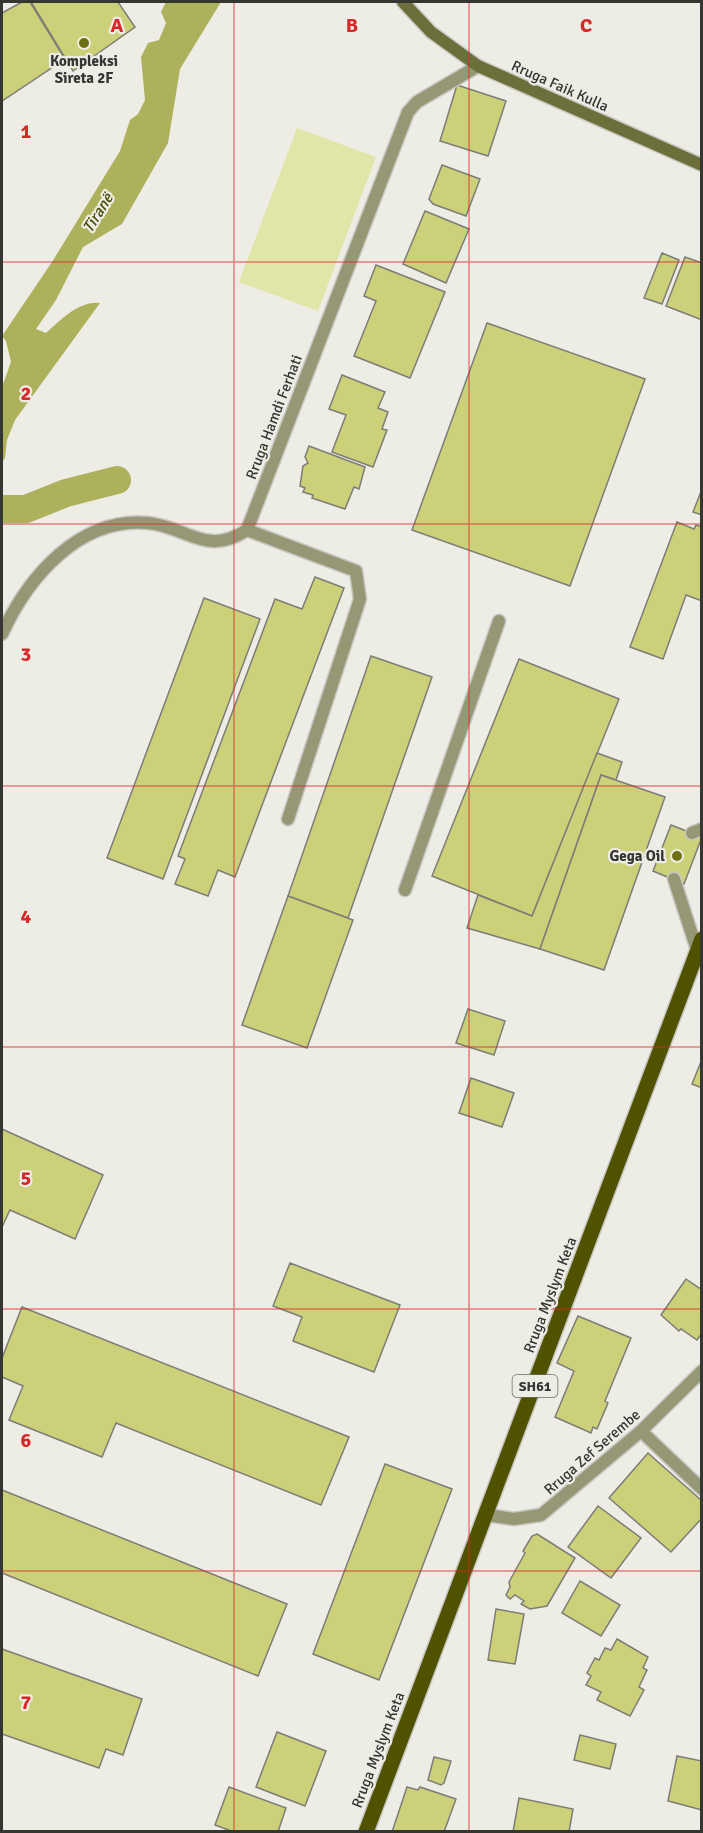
<svg xmlns="http://www.w3.org/2000/svg" width="703" height="1833" font-family="Signika,sans-serif">
	<rect width="100%" height="100%" fill="#edede6"/>
	<path fill="#e1e5a7" d="M 297,128 L 376,157 L 318,311 L 239,282 Z"/>
	<path fill="#adb15b" d="M 166,2 L 221,2 L 180,69 L 168,143 L 122,224 L 83,247 L 56,300 L 36,329 L 46,333 C 61,320 78,301 100,303 L 15,420 L 7,440 L 5,458 L 2,462 L 2,387 L 11,362 L 6,341 L 2,336 L 52,262 L 120,151 L 130,120 L 138,114 L 145,100 L 141,57 L 148,43 L 159,40 L 166,23 L 161,12 Z"/>
	<g fill="none" stroke-linecap="round" stroke-linejoin="round">
		<path stroke="#adb15b" stroke-width="28" d="M 2,509 L 26,509 L 66,493 L 117,480"/>
	</g>
	<g fill="#ccd079" stroke="#7d7d77" stroke-width="1.5">
		<path d="M 22,2 L 30,2 L 65,59 L 2,101 L 2,13 Z"/>
		<path d="M 31,2 L 118,2 L 135,27 L 73,71 Z"/>
		<path d="M 457,85 L 506,101 L 488,156 L 440,141 Z"/>
		<path d="M 442,165 L 480,179 L 466,216 L 433,204 L 429,199 Z"/>
		<path d="M 425,211 L 469,229 L 446,283 L 403,264 Z"/>
		<path d="M 662,253 L 679,260 L 662,304 L 644,298 Z"/>
		<path d="M 685,257 L 702,263 L 702,320 L 666,306 Z"/>
		<path d="M 376,265 L 445,292 L 410,378 L 354,356 L 376,301 L 364,296 Z"/>
		<path d="M 487,323 L 645,379 L 570,586 L 412,530 Z"/>
		<path d="M 342,375 L 385,392 L 378,408 L 388,412 L 382,429 L 387,430 L 373,467 L 332,452 L 346,415 L 329,409 Z"/>
		<path d="M 309,446 L 365,467 L 359,489 L 354,487 L 345,509 L 312,498 L 313,495 L 303,492 L 305,488 L 300,486 L 303,466 L 308,463 L 305,457 Z"/>
		<path d="M 702,489 L 702,515 L 693,512 Z"/>
		<path d="M 677,522 L 694,529 L 696,525 L 702,527 L 702,601 L 686,595 L 663,659 L 630,647 Z"/>
		<path d="M 315,577 L 344,588 L 235,877 L 218,870 L 208,896 L 175,884 L 185,859 L 178,856 L 275,599 L 302,609 Z"/>
		<path d="M 204,598 L 260,619 L 163,879 L 107,858 Z"/>
		<path d="M 371,656 L 432,677 L 348,918 L 288,896 Z"/>
		<path d="M 519,659 L 619,699 L 532,916 L 432,876 Z"/>
		<path d="M 597,753 L 622,762 L 616,780 L 601,775 L 540,949 L 467,928 L 478,895 L 532,916 Z"/>
		<path d="M 601,775 L 665,797 L 604,970 L 540,949 Z"/>
		<path d="M 671,825 L 702,837 L 684,884 L 653,871 Z"/>
		<path d="M 288,896 L 353,920 L 307,1048 L 242,1025 Z"/>
		<path d="M 468,1009 L 505,1021 L 494,1055 L 456,1043 Z"/>
		<path d="M 702,1059 L 702,1088 L 692,1084 Z"/>
		<path d="M 471,1078 L 514,1093 L 502,1127 L 459,1113 Z"/>
		<path d="M 2,1129 L 103,1175 L 75,1239 L 10,1210 L 2,1227 Z"/>
		<path d="M 290,1263 L 400,1305 L 374,1372 L 293,1341 L 302,1317 L 273,1306 Z"/>
		<path d="M 686,1279 L 702,1290 L 702,1333 L 697,1340 L 681,1329 L 679,1331 L 661,1315 Z"/>
		<path d="M 22,1307 L 349,1437 L 321,1505 L 116,1423 L 102,1457 L 9,1420 L 23,1386 L 2,1377 L 2,1358 Z"/>
		<path d="M 578,1316 L 631,1338 L 605,1401 L 608,1403 L 597,1429 L 593,1427 L 591,1433 L 555,1417 L 574,1371 L 557,1363 Z"/>
		<path d="M 648,1453 L 702,1501 L 702,1518 L 671,1552 L 609,1498 Z"/>
		<path d="M 385,1464 L 452,1489 L 379,1680 L 313,1654 Z"/>
		<path d="M 2,1490 L 287,1604 L 258,1676 L 2,1573 Z"/>
		<path d="M 598,1506 L 641,1538 L 611,1578 L 568,1547 Z"/>
		<path d="M 537,1534 L 575,1558 L 547,1606 L 530,1609 L 521,1604 L 524,1601 L 515,1595 L 510,1599 L 506,1595 L 510,1587 L 509,1582 L 525,1553 L 523,1551 L 532,1536 Z"/>
		<path d="M 580,1581 L 620,1605 L 601,1636 L 562,1613 Z"/>
		<path d="M 496,1609 L 524,1614 L 515,1664 L 488,1660 Z"/>
		<path d="M 617,1639 L 648,1657 L 643,1668 L 647,1670 L 639,1687 L 644,1690 L 630,1716 L 597,1700 L 601,1692 L 586,1685 L 591,1676 L 587,1673 L 595,1658 L 599,1660 L 605,1648 L 611,1650 Z"/>
		<path d="M 2,1649 L 142,1699 L 123,1755 L 106,1749 L 99,1768 L 2,1734 Z"/>
		<path d="M 277,1732 L 326,1751 L 305,1806 L 256,1787 Z"/>
		<path d="M 580,1735 L 616,1744 L 610,1769 L 574,1760 Z"/>
		<path d="M 677,1756 L 702,1761 L 702,1810 L 668,1801 Z"/>
		<path d="M 434,1757 L 451,1761 L 444,1783 L 441,1785 L 428,1780 Z"/>
		<path d="M 229,1787 L 286,1808 L 278,1832 L 234,1832 L 215,1825 Z"/>
		<path d="M 407,1787 L 418,1790 L 420,1787 L 456,1799 L 444,1832 L 392,1832 Z"/>
		<path d="M 519,1798 L 573,1809 L 569,1832 L 513,1832 Z"/>
	</g>
	<g fill="none" stroke-linecap="round" stroke-linejoin="round">
		<g stroke="#c8c8c2" stroke-width="15">
			<g id="service">
				<path d="M 247,530 L 356,571 L 360,599 L 288,819"/>
				<path d="M 692,833 L 702,829"/>
				<path d="M 674,879 L 697,950"/>
				<path d="M 405,890 L 499,621"/>
			</g>
		</g>
		<g stroke="#c8c8c2" stroke-width="15">
			<g id="minor">
				<path d="M 2,634 C 28,577 79,517 148,523 C 188,527 206,557 247,530 L 408,112 L 417,102 L 478,66"/>
				<path d="M 641,1431 L 702,1489"/>
				<path d="M 486,1515 L 514,1519 L 541,1515 L 641,1431 L 702,1371"/>
			</g>
		</g>
		<g stroke="#c8c8c2" stroke-width="15">
			<path id="secondary" d="M 403,2 L 431,32 L 478,66 L 702,165"/>
		</g>
		<g stroke="#c8c8c2" stroke-width="18">
			<path id="primary" d="M 366,1832 L 702,939"/>
		</g>
		<use href="#service" stroke="#969875" stroke-width="12"/>
		<use href="#minor" stroke="#969875" stroke-width="12"/>
		<use href="#secondary" stroke="#6d6f3a" stroke-width="12"/>
		<use href="#primary" stroke="#505200" stroke-width="15"/>
	</g>
	<path fill="none" stroke="#d62828" stroke-width="1.5" stroke-opacity="0.55" d="M 234,2 L 234,1832M 469,2 L 469,1832M 2,262 L 702,262M 2,524 L 702,524M 2,786 L 702,786M 2,1047 L 702,1047M 2,1309 L 702,1309M 2,1571 L 702,1571"/>
	<g fill="#6d6f12" stroke="#edede6" stroke-width="2">
		<circle cx="84" cy="43" r="6"/>
		<circle cx="677" cy="856" r="6"/>
	</g>
	<g text-anchor="middle" dominant-baseline="central" stroke-width="4.5" stroke-linejoin="round" paint-order="stroke">
		<rect fill="#edede6" stroke="#6c6c68" stroke-width="1.5" x="512.5" y="1375" width="45" height="22" rx="4.5"/>
		<g font-size="14" font-weight="bold" fill="#353532">
			<text x="535" y="1386">SH61</text>
		</g>
		<g font-size="15" font-weight="bold" fill="#353532" stroke="#edede6">
			<text x="84" y="61">Kompleksi<tspan x="84" dy="17">Sireta 2F</tspan></text>
			<text x="665" y="856" text-anchor="end">Gega Oil</text>
		</g>
		<g font-size="15" fill="#353532" stroke="#edede6">
			<text transform="translate(560 86) rotate(24)">Rruga Faik Kulla</text>
			<text transform="translate(274 417) rotate(-69)">Rruga Hamdi Ferhati</text>
			<text transform="translate(550 1295) rotate(-69)">Rruga Myslym Keta</text>
			<text transform="translate(592 1452) rotate(-41)">Rruga Zef Serembe</text>
			<text transform="translate(378 1750) rotate(-69)">Rruga Myslym Keta</text>
		</g>
		<g font-size="16" font-style="italic" fill="#494b06" stroke="#edede6">
			<text transform="translate(98 213) rotate(-58)">Tiranë</text>
		</g>
	</g>
	<g font-size="20" text-anchor="middle" font-weight="bold" fill="#d62828" stroke="#edede6" stroke-width="4.5" stroke-linejoin="round" paint-order="stroke">
		<text x="117" y="32">A</text>
		<text x="352" y="32">B</text>
		<text x="586" y="32">C</text>
		<text x="26" y="138">1</text>
		<text x="26" y="400">2</text>
		<text x="26" y="661">3</text>
		<text x="26" y="923">4</text>
		<text x="26" y="1185">5</text>
		<text x="26" y="1447">6</text>
		<text x="26" y="1709">7</text>
	</g>
	<rect width="703" height="1833" fill="none" stroke="#353532" stroke-width="6"/>
</svg>
